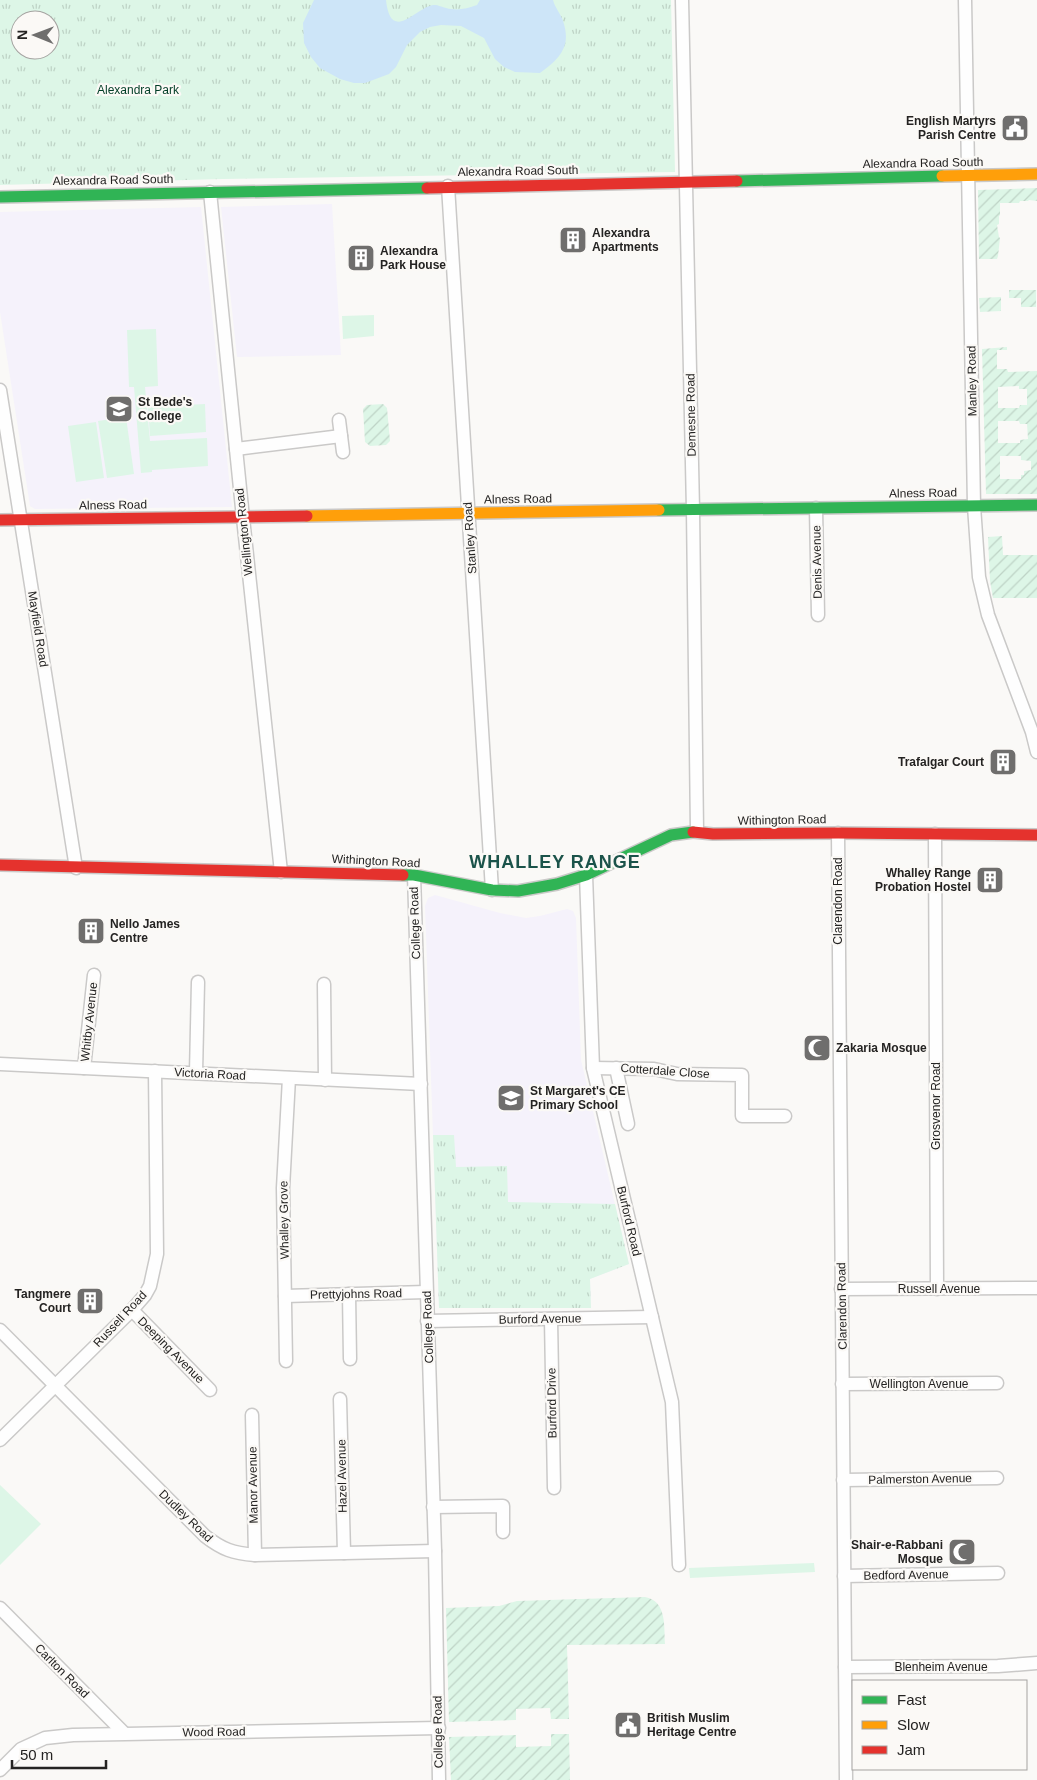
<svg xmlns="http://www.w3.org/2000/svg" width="1037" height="1780" font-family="Helvetica,sans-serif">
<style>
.education{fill:#f5f2fb}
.grass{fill:#ddf6e7}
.park{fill:url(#park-tufts);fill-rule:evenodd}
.garden{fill:url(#garden-furrows);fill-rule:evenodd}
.water{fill:#cde5f8}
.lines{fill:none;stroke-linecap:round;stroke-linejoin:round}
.street-casing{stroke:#cac9c8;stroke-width:15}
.fast-casing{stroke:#cac9c8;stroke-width:14}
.slow-casing{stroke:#cac9c8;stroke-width:14}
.jam-casing{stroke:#cac9c8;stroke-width:14}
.street{stroke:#fefefe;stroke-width:12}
.fast{stroke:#30b455;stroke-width:11}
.slow{stroke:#ff9f0a;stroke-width:11}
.jam{stroke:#e5322d;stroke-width:11}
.labels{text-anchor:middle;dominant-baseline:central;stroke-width:4.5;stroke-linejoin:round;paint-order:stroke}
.park-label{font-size:12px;fill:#003d26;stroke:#fbf9f6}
.poi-label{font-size:12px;font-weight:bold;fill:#242322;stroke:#fbf9f6;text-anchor:start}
.street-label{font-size:12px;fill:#242322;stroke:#fbf9f6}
.district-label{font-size:18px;font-weight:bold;letter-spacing:1px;fill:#1b534a;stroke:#fbf9f6}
</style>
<defs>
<pattern id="park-tufts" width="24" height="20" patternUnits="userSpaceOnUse" patternTransform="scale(1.25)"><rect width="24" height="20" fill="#ddf6e7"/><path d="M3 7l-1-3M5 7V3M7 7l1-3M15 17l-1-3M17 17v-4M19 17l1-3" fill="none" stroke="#bed3c6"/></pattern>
<pattern id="garden-furrows" width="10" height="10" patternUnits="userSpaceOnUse" patternTransform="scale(1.25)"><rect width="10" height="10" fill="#ddf6e7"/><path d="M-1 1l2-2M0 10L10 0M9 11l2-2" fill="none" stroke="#bed3c6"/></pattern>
</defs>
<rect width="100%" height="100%" fill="#faf9f7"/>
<!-- education -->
<g class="education">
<path d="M332,204L341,355L237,357L221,207Z"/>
<path d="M201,207L232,507L35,509L30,506L0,312V212Z"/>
<path d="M435,895L500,913L526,918L540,916L567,909L573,911L576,918L581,1060L629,1264L590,1279L591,1308H439L425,906L428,898Z"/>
</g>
<!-- grass -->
<g class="grass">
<path d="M374,315V336L343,339L342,316Z"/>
<path d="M156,329L158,386L145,387L150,441L207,438L208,466L152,470V472L141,473L134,387H129L127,330Z"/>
<path d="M205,404L206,432L150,436L148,407Z"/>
<path d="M126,417L134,474L107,478L98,421Z"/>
<path d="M96,422L104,478L76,482L68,426Z"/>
<path d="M0,1485L41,1524L0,1565Z"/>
<path d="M814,1563L815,1572L690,1578L689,1568Z"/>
</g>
<!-- park -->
<g class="park">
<path d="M0,0H671L675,172L223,179L0,185ZM20,20H50V50H20Z"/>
<path d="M433,1135H454L456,1167L507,1166L508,1202L615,1204L629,1264L590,1279L591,1308H439Z"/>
</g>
<!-- garden -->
<g class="garden">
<path d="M1037,188V201L1029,200L1028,201H1020L1019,203H1000V215L999,216V224L997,225L999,237L1000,238L998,256L997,259H979L978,190Z"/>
<path d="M1009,290H1036V307H1021V298H1009Z"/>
<path d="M1001,297V311L980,312L979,298Z"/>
<path d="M1007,347V350H997V369H1007L1008,372L1037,371V494H986L982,349ZM1019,386V389H1027V405H1020L1019,408H998V387ZM998,421H1019L1020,424H1027L1028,439L1020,440V443H998ZM1000,456H1021V460L1031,461V470L1024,471V475H1021V479H1000Z"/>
<path d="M383,404L387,408L390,441L386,445L370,446L365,442L363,409L367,405Z"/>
<path d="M1002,536L1003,555H1037V598H993L990,581L988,537Z"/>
<path d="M645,1597C667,1601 664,1626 665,1644L567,1645L569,1719H551L550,1708L516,1709V1720L449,1722L446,1608L499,1606L517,1601Z"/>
<path d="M551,1734H569L570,1780H451L449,1737L516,1735V1747L551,1746Z"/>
</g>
<!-- water -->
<path class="water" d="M314,0H386C391,45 417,6 434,5C439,5 441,7 446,8C457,11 466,9 477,5L480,0H553C555,8 561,14 563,21C572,47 559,59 540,73L515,72L504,67L495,59L484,38L461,26L441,25L430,27L420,32L407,45L396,67L389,74L365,83H354L340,79L320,68L311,57L304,43L303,23Z"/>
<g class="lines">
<defs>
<g id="street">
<path d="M682,0L693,510L697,831"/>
<path d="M965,0L974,506L979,577L988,615L1032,732L1037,752"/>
<path d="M448,186L492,890"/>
<path d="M210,192L243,518L281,872"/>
<path d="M0,390L76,868"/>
<path d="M339,420L343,452"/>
<path d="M236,449L341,436"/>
<path d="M816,508L818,615"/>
<path d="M838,833L846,1780"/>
<path d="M935,834L937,1289"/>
<path d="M414,875L435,1551L439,1780"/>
<path d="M586,875L593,1068L672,1402L679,1565"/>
<path d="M324,984L325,1080"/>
<path d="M0,1064L421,1084"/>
<path d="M84,1068L94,975"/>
<path d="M593,1068L654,1069L677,1074L742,1075V1116H785"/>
<path d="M616,1068L628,1124"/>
<path d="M196,1073L198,982"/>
<path d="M841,1289L1037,1288"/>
<path d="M349,1294L350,1359"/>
<path d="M285,1296L426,1292"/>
<path d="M132,1310L210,1390"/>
<path d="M551,1319L554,1488"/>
<path d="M427,1321L652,1317"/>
<path d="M0,1330L205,1536C223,1550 233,1553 255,1555L435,1551"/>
<path d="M286,1361L283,1188L289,1078"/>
<path d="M842,1384L997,1383"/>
<path d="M340,1399L344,1553"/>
<path d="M252,1415L255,1555"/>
<path d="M0,1440L132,1310L145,1295L150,1286L157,1254L155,1071"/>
<path d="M843,1480L997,1478"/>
<path d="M433,1507L503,1506V1532"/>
<path d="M844,1576L998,1573"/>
<path d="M0,1608L124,1733"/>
<path d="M845,1667L998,1666L1037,1663"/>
<path d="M0,1770L21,1749L45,1738L73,1735L439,1728"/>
</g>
<g id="fast">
<path d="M737,181L942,176"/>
<path d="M0,197L427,188"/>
<path d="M659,510L1037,505"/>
<path d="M403,875H414L492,890L518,891L557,884L586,875L671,835L693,832"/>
</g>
<g id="slow">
<path d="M942,176L1037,174"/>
<path d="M307,516L659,510"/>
</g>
<g id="jam">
<path d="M427,188L737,181"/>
<path d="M0,520L307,516"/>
<path d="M693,832L713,834L838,833L1037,835"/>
<path d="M0,865L403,875"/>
</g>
</defs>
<!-- street casing -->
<use href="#street" class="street-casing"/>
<!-- fast casing -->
<use href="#fast" class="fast-casing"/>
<!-- slow casing -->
<use href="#slow" class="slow-casing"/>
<!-- jam casing -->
<use href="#jam" class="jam-casing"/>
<!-- street -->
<use href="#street" class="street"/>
<!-- fast -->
<use href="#fast" class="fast"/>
<!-- slow -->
<use href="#slow" class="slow"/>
<!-- jam -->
<use href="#jam" class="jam"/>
</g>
<!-- icons -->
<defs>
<symbol id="civic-square" viewBox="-11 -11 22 22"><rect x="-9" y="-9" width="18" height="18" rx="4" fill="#6f6e6d" stroke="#fbf9f6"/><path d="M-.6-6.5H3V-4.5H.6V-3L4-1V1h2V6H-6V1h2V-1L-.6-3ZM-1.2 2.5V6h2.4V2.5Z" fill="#fff"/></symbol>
<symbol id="building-square" viewBox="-11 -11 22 22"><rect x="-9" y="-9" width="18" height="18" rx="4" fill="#6f6e6d" stroke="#fbf9f6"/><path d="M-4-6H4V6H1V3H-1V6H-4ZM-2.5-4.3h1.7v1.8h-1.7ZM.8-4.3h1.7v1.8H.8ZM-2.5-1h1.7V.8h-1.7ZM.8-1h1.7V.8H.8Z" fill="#fff"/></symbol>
<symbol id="school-square" viewBox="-11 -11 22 22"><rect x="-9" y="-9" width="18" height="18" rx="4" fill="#6f6e6d" stroke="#fbf9f6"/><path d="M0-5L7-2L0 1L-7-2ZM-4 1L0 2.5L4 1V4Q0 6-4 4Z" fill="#fff"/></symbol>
<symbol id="mosque-square" viewBox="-11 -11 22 22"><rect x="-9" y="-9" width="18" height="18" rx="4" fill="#6f6e6d" stroke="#fbf9f6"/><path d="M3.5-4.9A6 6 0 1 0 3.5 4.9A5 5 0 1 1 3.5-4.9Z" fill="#fff"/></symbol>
</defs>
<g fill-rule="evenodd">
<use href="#civic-square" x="999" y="112" width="32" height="32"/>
<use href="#building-square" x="557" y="224" width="32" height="32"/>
<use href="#building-square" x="345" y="242" width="32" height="32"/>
<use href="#school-square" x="103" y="393" width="32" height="32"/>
<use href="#building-square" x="987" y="746" width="32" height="32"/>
<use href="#building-square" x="974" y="864" width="32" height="32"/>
<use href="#building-square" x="75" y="915" width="32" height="32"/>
<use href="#mosque-square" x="801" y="1032" width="32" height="32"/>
<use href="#school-square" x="495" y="1082" width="32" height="32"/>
<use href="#building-square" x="74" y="1285" width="32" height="32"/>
<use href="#mosque-square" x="946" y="1536" width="32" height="32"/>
<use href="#civic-square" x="612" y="1709" width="32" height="32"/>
</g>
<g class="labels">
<!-- park labels -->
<g class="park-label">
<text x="138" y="90">Alexandra Park</text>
</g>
<!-- poi labels -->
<g class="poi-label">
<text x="996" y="121" text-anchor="end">English Martyrs<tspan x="996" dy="14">Parish Centre</tspan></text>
<text x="592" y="233">Alexandra<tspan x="592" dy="14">Apartments</tspan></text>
<text x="380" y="251">Alexandra<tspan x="380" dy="14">Park House</tspan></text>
<text x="138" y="402">St Bede's<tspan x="138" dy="14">College</tspan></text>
<text x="984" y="762" text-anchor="end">Trafalgar Court</text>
<text x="971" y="873" text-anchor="end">Whalley Range<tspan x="971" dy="14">Probation Hostel</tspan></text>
<text x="110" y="924">Nello James<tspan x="110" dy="14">Centre</tspan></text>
<text x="836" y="1048">Zakaria Mosque</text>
<text x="530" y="1091">St Margaret's CE<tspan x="530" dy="14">Primary School</tspan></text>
<text x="71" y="1294" text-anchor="end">Tangmere<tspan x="71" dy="14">Court</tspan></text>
<text x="943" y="1545" text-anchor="end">Shair-e-Rabbani<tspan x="943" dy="14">Mosque</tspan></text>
<text x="647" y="1718">British Muslim<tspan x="647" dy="14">Heritage Centre</tspan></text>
</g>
<!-- street labels -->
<g class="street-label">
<text transform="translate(923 163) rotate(-1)">Alexandra Road South</text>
<text transform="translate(518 171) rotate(-1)">Alexandra Road South</text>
<text transform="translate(113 180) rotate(-1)">Alexandra Road South</text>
<text transform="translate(972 381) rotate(-91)">Manley Road</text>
<text transform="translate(691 415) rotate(-91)">Demesne Road</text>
<text transform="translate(923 493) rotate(-1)">Alness Road</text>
<text transform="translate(518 499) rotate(-1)">Alness Road</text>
<text transform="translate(113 505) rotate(-1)">Alness Road</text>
<text transform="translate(244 532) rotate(-96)">Wellington Road</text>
<text transform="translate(470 538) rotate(-94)">Stanley Road</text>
<text transform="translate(817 562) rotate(-91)">Denis Avenue</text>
<text transform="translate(38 629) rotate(81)">Mayfield Road</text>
<text transform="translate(782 820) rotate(-1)">Withington Road</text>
<text transform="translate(376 861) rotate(3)">Withington Road</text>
<text transform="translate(838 901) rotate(-90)">Clarendon Road</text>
<text transform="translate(415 923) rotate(-92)">College Road</text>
<text transform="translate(89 1022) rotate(-84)">Whitby Avenue</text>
<text transform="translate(665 1071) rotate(4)">Cotterdale Close</text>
<text transform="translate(210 1074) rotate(3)">Victoria Road</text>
<text transform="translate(936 1106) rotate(-90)">Grosvenor Road</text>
<text transform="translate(284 1220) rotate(-91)">Whalley Grove</text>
<text transform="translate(629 1221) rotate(77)">Burford Road</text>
<text x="939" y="1289">Russell Avenue</text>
<text transform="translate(356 1294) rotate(-1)">Prettyjohns Road</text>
<text transform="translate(842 1306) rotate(-91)">Clarendon Road</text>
<text transform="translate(120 1319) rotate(-47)">Russell Road</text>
<text transform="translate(540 1319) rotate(-1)">Burford Avenue</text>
<text transform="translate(428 1327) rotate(-92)">College Road</text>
<text transform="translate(171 1350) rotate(45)">Deeping Avenue</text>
<text x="919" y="1384">Wellington Avenue</text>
<text transform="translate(552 1403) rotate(-91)">Burford Drive</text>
<text transform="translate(342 1476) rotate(-91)">Hazel Avenue</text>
<text transform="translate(920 1479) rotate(-1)">Palmerston Avenue</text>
<text transform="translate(253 1485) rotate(-91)">Manor Avenue</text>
<text transform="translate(186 1516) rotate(44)">Dudley Road</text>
<text transform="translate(906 1575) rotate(-1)">Bedford Avenue</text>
<text x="941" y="1667">Blenheim Avenue</text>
<text transform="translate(62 1671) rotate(45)">Carlton Road</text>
<text transform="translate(214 1732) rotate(-1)">Wood Road</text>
<text transform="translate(438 1732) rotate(-91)">College Road</text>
</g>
<!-- district labels -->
<g class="district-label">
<text x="555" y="862">WHALLEY RANGE</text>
</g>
</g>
<!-- legend -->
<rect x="852" y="1680" width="175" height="90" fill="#fbf9f6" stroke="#a5a3a1"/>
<rect x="862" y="1696" width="25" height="8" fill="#30b455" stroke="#a5a3a1"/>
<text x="897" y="1705" font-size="15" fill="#242322">Fast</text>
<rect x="862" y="1721" width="25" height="8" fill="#ff9f0a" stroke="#a5a3a1"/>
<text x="897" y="1730" font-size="15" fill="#242322">Slow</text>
<rect x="862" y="1746" width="25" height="8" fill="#e5322d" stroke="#a5a3a1"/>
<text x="897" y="1755" font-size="15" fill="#242322">Jam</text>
<!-- north arrow -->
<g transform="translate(35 35) rotate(271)"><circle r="24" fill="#fbf9f6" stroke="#a5a3a1"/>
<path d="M0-4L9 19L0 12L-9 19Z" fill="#6f6e6d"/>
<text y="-8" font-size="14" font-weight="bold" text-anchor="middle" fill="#242322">N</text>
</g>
<!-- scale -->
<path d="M12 1760v8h94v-8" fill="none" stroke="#242322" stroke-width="2.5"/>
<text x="20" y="1760" font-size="15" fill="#242322" stroke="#fbf9f6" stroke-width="4" paint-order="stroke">50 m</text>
</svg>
